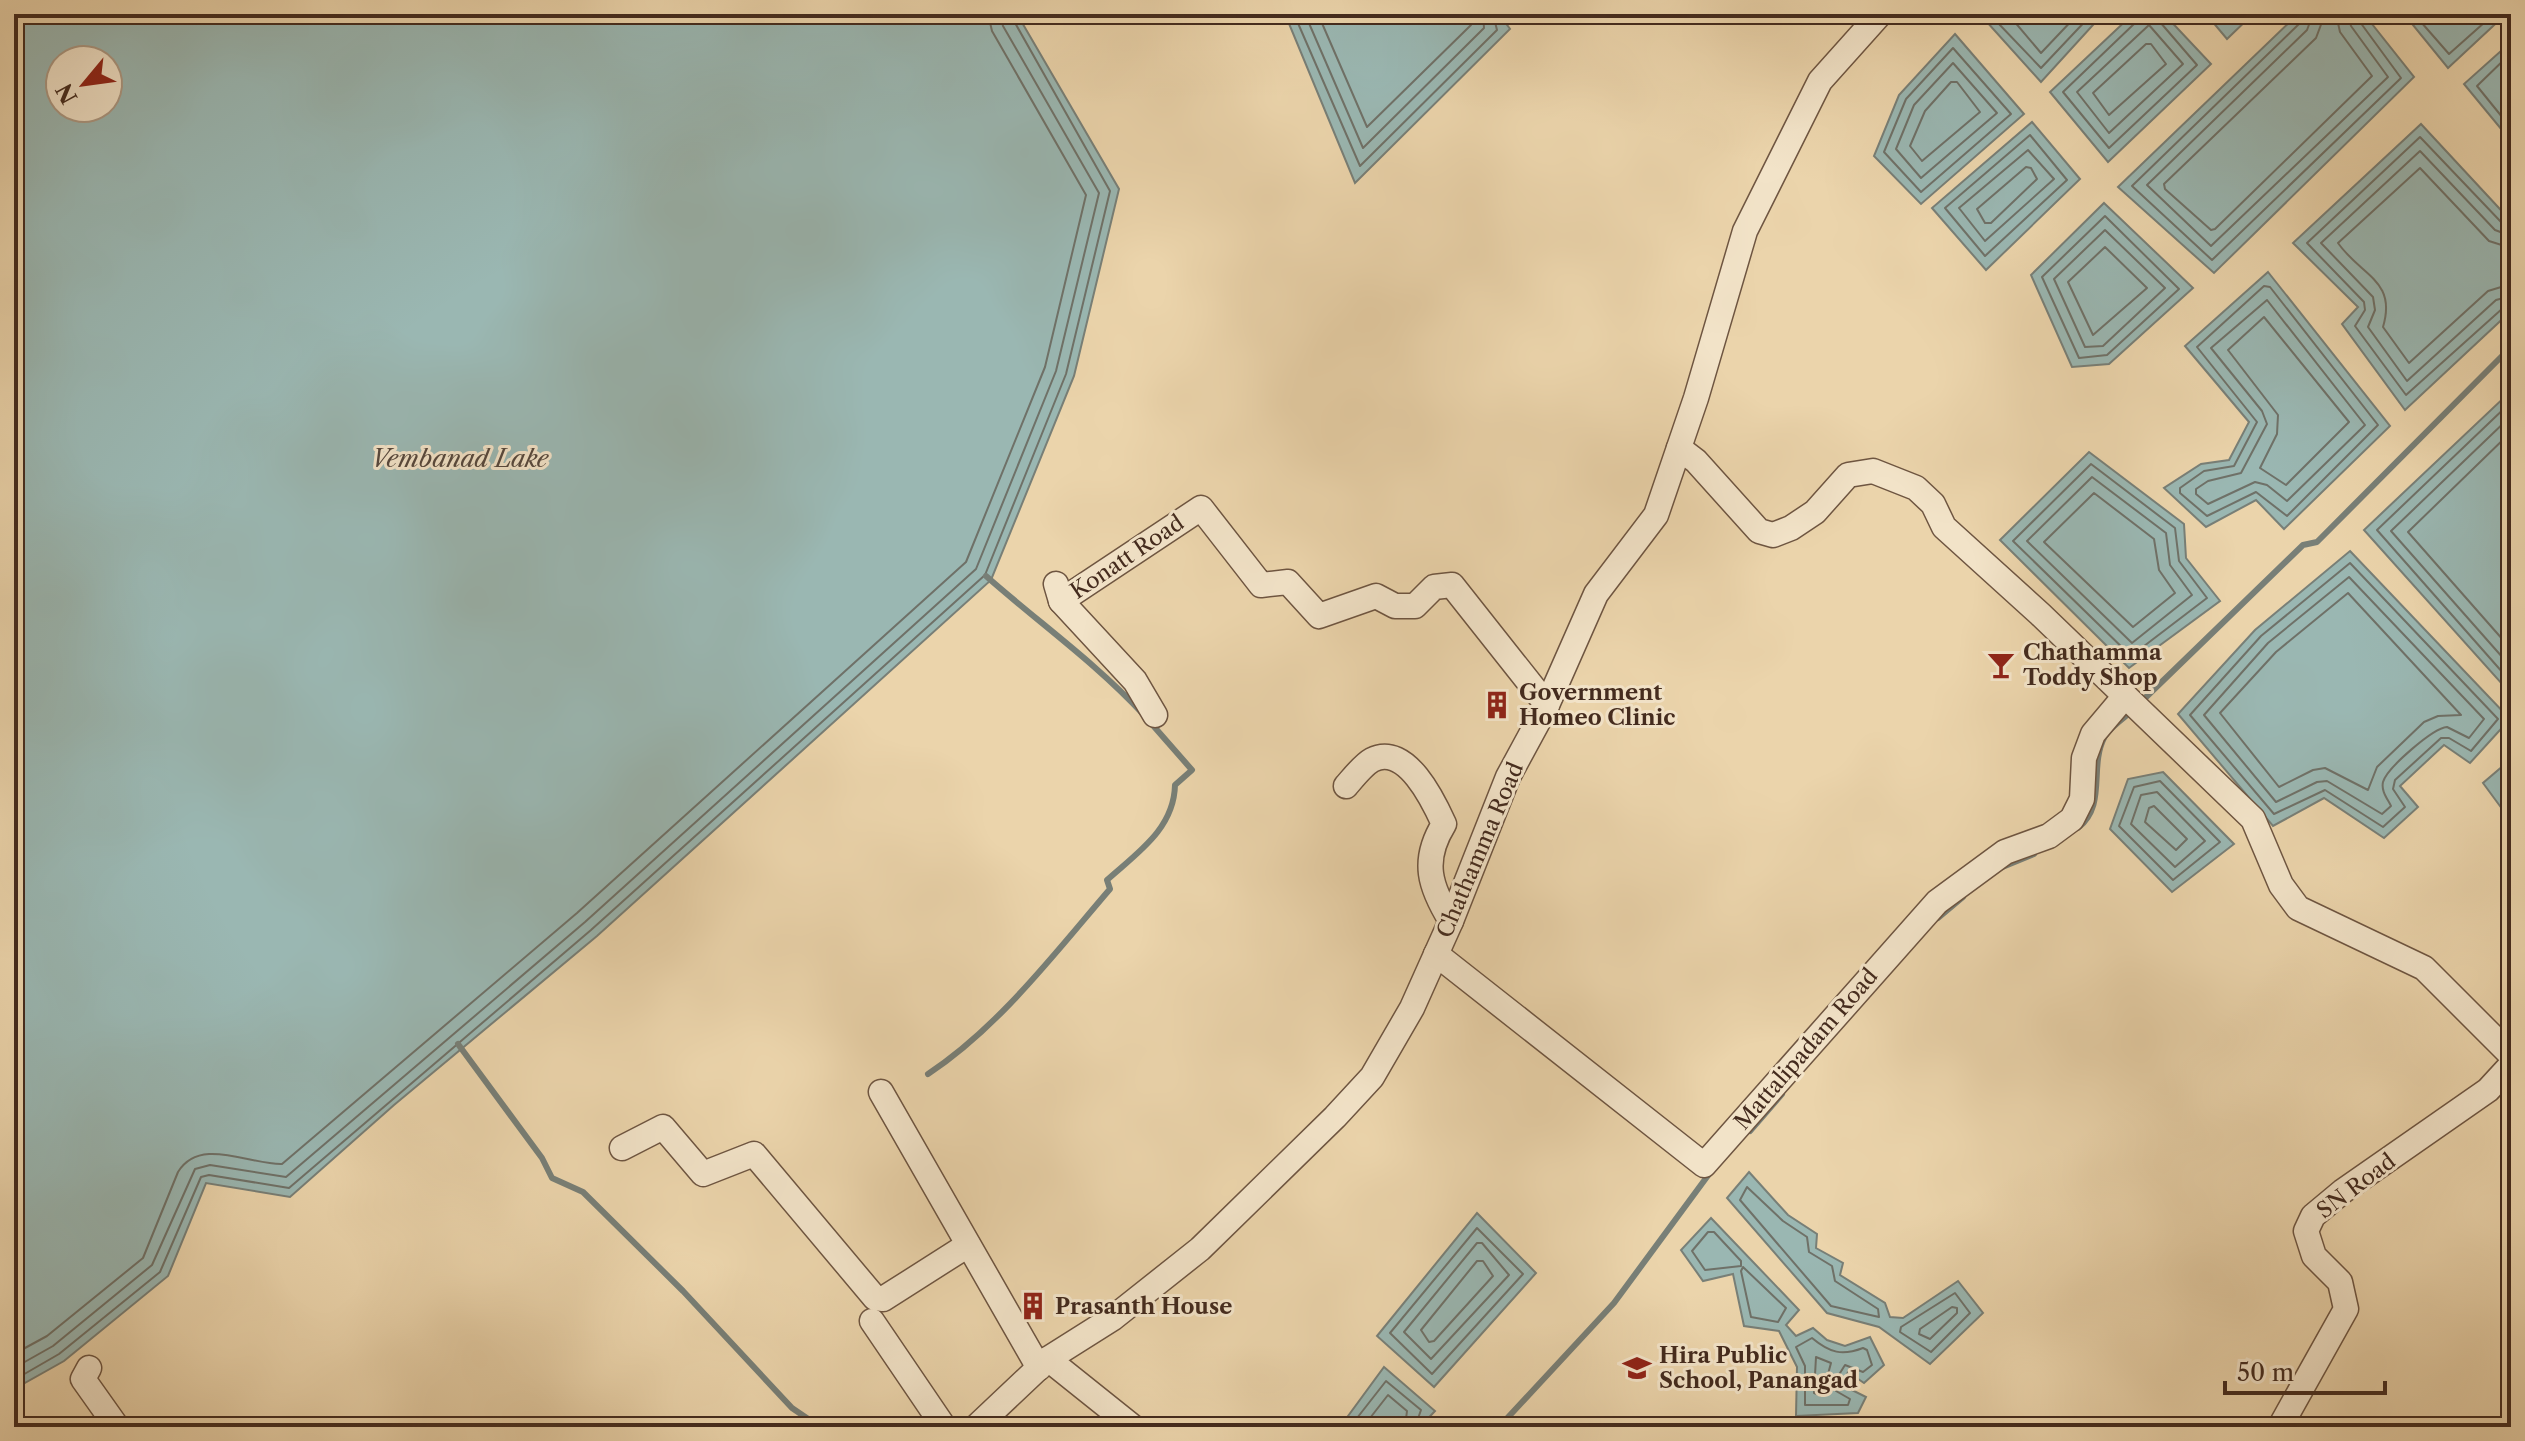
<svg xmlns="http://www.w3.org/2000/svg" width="2525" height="1441" font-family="'Libre Caslon Text',serif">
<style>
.water{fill:#9ab7b2;stroke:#787f77;stroke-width:2;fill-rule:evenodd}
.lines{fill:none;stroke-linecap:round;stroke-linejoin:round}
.shore{stroke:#6f7168;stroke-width:2}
.stream{stroke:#787f77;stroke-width:6}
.minor-casing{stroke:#6e5541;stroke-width:27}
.minor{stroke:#f2e3c8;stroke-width:24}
.labels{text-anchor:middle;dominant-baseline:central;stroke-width:6;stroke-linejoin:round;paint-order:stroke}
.street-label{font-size:22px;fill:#442b1e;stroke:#f2e3c8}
.poi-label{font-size:22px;font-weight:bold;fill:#442b1e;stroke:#f2e3c8;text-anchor:start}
.water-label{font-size:24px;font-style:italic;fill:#55473c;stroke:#f2e3c8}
</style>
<rect width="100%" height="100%" fill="#ebd4ab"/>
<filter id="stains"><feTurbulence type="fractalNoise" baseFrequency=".0025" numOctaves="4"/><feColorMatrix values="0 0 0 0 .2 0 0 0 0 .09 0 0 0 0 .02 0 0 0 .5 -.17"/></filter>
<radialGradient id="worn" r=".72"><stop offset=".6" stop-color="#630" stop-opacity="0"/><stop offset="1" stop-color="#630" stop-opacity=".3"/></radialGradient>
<!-- water -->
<g class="water">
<path d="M14,14H1017L1119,189L1074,376L991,580L597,936L394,1105L290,1197L206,1183L168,1276L64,1361L14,1389ZM60,60H108V108H60Z"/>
<path d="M1285,14H1499L1510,29L1355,183Z"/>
<path d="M1993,14H2103L2041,82L1986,21Z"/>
<path d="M2133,14H2164L2211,64L2108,162L2050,92Z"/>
<path d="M2206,14H2253L2227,39Z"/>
<path d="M2298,14H2364L2414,77L2214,273L2118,187Z"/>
<path d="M2404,14H2506L2448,68Z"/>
<path d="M1955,34L2024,114L1921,204L1874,156L1899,95Z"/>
<path d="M2511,42V141L2464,84Z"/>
<path d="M2032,122L2080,179L1986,270L1932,208Z"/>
<path d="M2421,124L2511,221V311L2405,410L2342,324L2358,307L2293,243Z"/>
<path d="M2104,203L2193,288L2109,364L2072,367L2031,275Z"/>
<path d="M2268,272L2390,426L2284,529L2256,500L2206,527L2164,488L2201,464L2229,460L2249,422L2185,346Z"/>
<path d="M2511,391V694L2364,530Z"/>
<path d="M2089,452L2184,524L2186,558L2220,601L2129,668L2000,540Z"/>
<path d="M2350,551L2510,719L2470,763L2444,745L2400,786L2418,807L2384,838L2324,798L2273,826L2178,714L2255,630Z"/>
<path d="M2511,759V821L2483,783Z"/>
<path d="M2163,772L2234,844L2172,892L2110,829L2128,779Z"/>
<path d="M1749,1172L1788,1215L1817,1234L1816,1248L1843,1263L1840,1275L1885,1303L1890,1317L1903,1318L1958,1281L1983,1313L1930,1364L1879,1327L1827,1313L1727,1198Z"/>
<path d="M1477,1213L1536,1273L1434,1387L1377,1336Z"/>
<path d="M1711,1218L1799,1310L1786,1325L1796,1336L1813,1328L1827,1340L1845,1346L1870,1337L1884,1365L1864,1383L1848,1372L1842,1385L1866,1397L1858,1413L1796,1416L1797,1367L1779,1331L1744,1326L1733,1274L1703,1281L1681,1250Z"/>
<path d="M1384,1367L1435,1411L1420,1427H1340Z"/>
</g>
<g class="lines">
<!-- shore -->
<g class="shore">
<path d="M1294,14L1360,166L1497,30L1493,14"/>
<path d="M1305,14L1363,148L1484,28L1483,14"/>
<path d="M1318,14L1367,127L1471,25V14"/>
<path d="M1998,14V23L2041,68L2092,14"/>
<path d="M2008,14L2041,53L2078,14"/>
<path d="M2138,14L2135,23L2063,92L2109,148L2197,65L2160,22L2159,14"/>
<path d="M2303,14L2300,23L2132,186L2212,260L2401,78L2360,22L2358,14"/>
<path d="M2313,14L2307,30L2147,185L2211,246L2388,77L2351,26L2348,14"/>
<path d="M2325,14L2316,38L2164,184L2165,189L2211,230L2215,229L2372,76L2340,32L2336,14"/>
<path d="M2414,14L2449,54L2494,14"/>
<path d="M2149,25L2183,64L2109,133L2077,92Z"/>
<path d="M2146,44H2151L2166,64L2109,115L2093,93Z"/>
<path d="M1953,48L2011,114L1921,192L1884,152L1906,99Z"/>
<path d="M2511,53L2477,86L2511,128"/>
<path d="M1953,63L1997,113L1921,178L1896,149L1914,105Z"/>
<path d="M1951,82H1957L1980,112L1922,161L1910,146L1925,111Z"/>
<path d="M2030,135L2067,180L1985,256L1945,208Z"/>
<path d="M2028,150L2054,179L1985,241L1959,208Z"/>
<path d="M2026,167L2031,168L2037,179L1991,223H1985L1977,209Z"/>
<path d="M2105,216L2179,289L2107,355L2079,358L2042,277Z"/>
<path d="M2511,226L2502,223L2420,137L2307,243L2364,302L2365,310L2355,326L2406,395L2503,308L2511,306"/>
<path d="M2105,230L2165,288L2103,346L2085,347L2054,279Z"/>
<path d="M2511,236L2495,230L2420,151L2321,243L2373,297L2375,310L2368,327L2407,381L2496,300L2511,296"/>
<path d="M2105,247L2147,288L2093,335L2068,282Z"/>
<path d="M2511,248L2489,241L2420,168L2338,243C2361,276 2397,280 2383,327L2409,363L2488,291L2511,284"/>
<path d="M2264,286L2270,287L2378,425L2287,516L2256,492L2207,516L2180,493V488L2204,471L2234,466L2257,422L2197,347Z"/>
<path d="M2267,300L2365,425L2287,501L2267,485L2255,482L2208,504L2196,494V489L2208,481L2241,473L2267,424L2262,411L2211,348Z"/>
<path d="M2264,317L2349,422L2286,485L2260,468L2277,434L2278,415L2228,350Z"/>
<path d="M2511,402L2377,530L2511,682"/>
<path d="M2511,416L2391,531L2511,667"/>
<path d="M2511,432L2408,532L2511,649"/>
<path d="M2091,464L2175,528L2179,561L2207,598L2131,656L2013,541Z"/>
<path d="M2092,477L2166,533L2170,565L2192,595L2132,643L2027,541Z"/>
<path d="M2094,493L2154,539L2159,570L2175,593L2133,627L2044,542Z"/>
<path d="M2350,563L2498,719L2471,751L2449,738H2441L2395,780L2393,789L2405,807L2383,827L2325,790L2274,814L2190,715L2261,636Z"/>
<path d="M2349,577L2484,719L2469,738L2447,727C2433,728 2387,768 2383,782C2381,791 2387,798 2391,806L2382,814L2327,781L2317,782L2276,802L2204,715L2268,643Z"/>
<path d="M2348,593L2461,715L2438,716L2424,722L2377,767L2368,790L2325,768L2313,770L2279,787L2220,713L2276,652Z"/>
<path d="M2160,781L2220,842L2173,880L2119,826L2134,787Z"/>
<path d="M2157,792L2205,841L2175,867L2131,824L2141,795Z"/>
<path d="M2154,806L2187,839L2176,850L2145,822L2149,808Z"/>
<path d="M1747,1187L1783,1221L1807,1237L1809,1252L1832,1266L1835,1281L1878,1309L1879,1317L1831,1306L1740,1200Z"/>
<path d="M1477,1228L1523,1274L1432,1374L1390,1333Z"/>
<path d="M1708,1232H1714L1741,1261V1266L1705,1270L1692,1251Z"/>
<path d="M1477,1243H1482L1509,1275L1431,1359L1404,1332Z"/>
<path d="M1477,1261H1483L1493,1276L1434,1341L1429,1342L1421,1330Z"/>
<path d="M1743,1267L1786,1308L1778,1322L1751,1317L1741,1271Z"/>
<path d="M1955,1293L1970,1313L1931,1352L1900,1332L1901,1327Z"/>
<path d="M1952,1307L1957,1308V1313L1930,1339L1919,1334L1920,1329Z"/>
<path d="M1812,1338C1830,1353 1842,1356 1863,1348L1867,1350L1872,1365L1863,1372L1845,1365L1835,1381L1836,1391L1850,1399L1848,1405H1805V1366L1796,1347Z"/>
<path d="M14,1354L47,1336L143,1258L178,1172C200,1136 250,1165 282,1164L577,913L966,562L1045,367L1086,195L992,31L988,14"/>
<path d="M1816,1357L1831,1363L1822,1396L1814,1393Z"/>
<path d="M14,1368L53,1346L152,1265L195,1169L210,1165L286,1177L585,922L976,569L1056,371L1099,193L1003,26L1000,14"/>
<path d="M14,1380L59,1354L160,1272L201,1177L209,1175L289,1188L591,930L985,575L1066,374L1110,191L1010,14"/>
<path d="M1350,1427L1386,1381L1421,1410L1415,1427"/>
<path d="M1363,1427L1388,1395L1407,1411L1405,1427"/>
</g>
<!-- stream -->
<g class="stream">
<path d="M986,576C1038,622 1096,663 1143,714"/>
<path d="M2140,703L2303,545L2317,542L2511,347"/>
<path d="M2078,828C2107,805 2089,768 2104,738C2109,728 2124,718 2132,711"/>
<path d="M2000,868L2034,854"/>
<path d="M1938,918L1963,897"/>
<path d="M458,1044L542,1158L552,1178L583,1192L683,1291L792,1408L820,1427"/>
<path d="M928,1074C999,1027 1055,953 1110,889L1107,880C1137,853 1174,829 1175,785L1192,770L1150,722"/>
<path d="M1750,1131L1782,1094"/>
<path d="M1499,1427L1614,1303L1712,1170"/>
</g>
<defs>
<g id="minor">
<path d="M1679,448L1696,461L1759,531L1773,535L1791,528L1815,512L1848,475L1873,471L1916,488L1933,504L1944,527L2040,614L2253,819L2281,885L2298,908L2424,968L2511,1055"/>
<path d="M1056,584L1061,601L1135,681L1155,715"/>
<path d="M1061,601L1201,508L1261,585L1288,582L1319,616L1376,596L1395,606H1415L1434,587L1452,585L1547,705"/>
<path d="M1346,786C1353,778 1363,765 1372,760C1406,742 1434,802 1444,824C1421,861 1430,887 1451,921"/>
<path d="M1436,954L1704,1165L1937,902L2005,852L2049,836L2072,819L2082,799L2084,758L2093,734L2125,696"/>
<path d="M881,1092L1039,1368"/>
<path d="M622,1148L663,1127L703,1174L754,1154L875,1298L883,1299L968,1245"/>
<path d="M872,1321L944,1427"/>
<path d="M89,1368L83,1379L117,1427"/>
<path d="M976,1427L1048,1359"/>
<path d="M1133,1427L1048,1359L1113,1318L1200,1249L1335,1117L1372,1077L1412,1008L1451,921L1508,777L1547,705L1596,594L1656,515L1696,398L1745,231L1820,81L1880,14"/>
<path d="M2280,1427L2346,1309L2340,1282L2314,1256L2306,1231L2313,1216L2343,1191L2488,1090L2511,1065"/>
</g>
</defs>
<!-- minor casing -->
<use href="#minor" class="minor-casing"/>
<!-- minor -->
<use href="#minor" class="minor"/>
</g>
<!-- icons -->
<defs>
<symbol id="bar-bare" viewBox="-9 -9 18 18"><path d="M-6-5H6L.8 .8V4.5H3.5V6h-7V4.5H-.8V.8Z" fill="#8f2418" stroke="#f2e3c8" stroke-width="2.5" paint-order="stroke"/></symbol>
<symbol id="building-bare" viewBox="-9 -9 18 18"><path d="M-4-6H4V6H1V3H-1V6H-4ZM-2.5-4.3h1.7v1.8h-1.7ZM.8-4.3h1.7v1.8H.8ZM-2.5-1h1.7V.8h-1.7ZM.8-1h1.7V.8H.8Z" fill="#8f2418" stroke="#f2e3c8" stroke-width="2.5" paint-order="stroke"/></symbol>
<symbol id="school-bare" viewBox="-9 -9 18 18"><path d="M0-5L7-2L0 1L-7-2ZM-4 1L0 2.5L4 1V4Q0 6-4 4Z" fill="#8f2418" stroke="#f2e3c8" stroke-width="2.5" paint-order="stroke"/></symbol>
</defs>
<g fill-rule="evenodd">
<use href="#bar-bare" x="1981" y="645" width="40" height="40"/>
<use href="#building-bare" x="1477" y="685" width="40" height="40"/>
<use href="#building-bare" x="1013" y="1286" width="40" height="40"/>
<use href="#school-bare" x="1617" y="1348" width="40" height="40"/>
</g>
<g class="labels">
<!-- street labels -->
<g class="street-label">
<text transform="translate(1127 557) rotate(-34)">Konatt Road</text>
<text transform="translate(1480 850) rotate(-67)">Chathamma Road</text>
<text transform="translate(1806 1049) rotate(-49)">Mattalipadam Road</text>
<text transform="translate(2356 1186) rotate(-37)">SN Road</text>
</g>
<!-- poi labels -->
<g class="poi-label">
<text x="2023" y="652">Chathamma<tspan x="2023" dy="25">Toddy Shop</tspan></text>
<text x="1519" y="692">Government<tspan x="1519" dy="25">Homeo Clinic</tspan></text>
<text x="1055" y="1306">Prasanth House</text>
<text x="1659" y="1355">Hira Public<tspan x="1659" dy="25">School, Panangad</tspan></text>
</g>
<!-- water labels -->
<g class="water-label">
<text x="460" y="458">Vembanad Lake</text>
</g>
</g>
<!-- margin -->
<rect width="2525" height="1441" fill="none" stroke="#ebd4ab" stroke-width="48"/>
<rect x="16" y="16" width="2493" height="1409" fill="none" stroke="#442b1e" stroke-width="4"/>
<rect x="24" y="24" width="2477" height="1393" fill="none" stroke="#442b1e" stroke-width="2"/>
<!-- north arrow -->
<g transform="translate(84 84) rotate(241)"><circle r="38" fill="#f2e3c8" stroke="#ac9984" stroke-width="2"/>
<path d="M0-6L14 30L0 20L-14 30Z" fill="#8f2418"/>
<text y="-12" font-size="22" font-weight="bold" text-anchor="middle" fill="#442b1e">N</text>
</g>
<!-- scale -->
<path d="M2225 1381v12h160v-12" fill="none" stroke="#442b1e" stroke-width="4"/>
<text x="2237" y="1381" font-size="24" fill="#442b1e" stroke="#f2e3c8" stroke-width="6" paint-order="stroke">50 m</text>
<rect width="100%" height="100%" filter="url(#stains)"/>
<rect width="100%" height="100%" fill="url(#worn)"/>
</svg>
